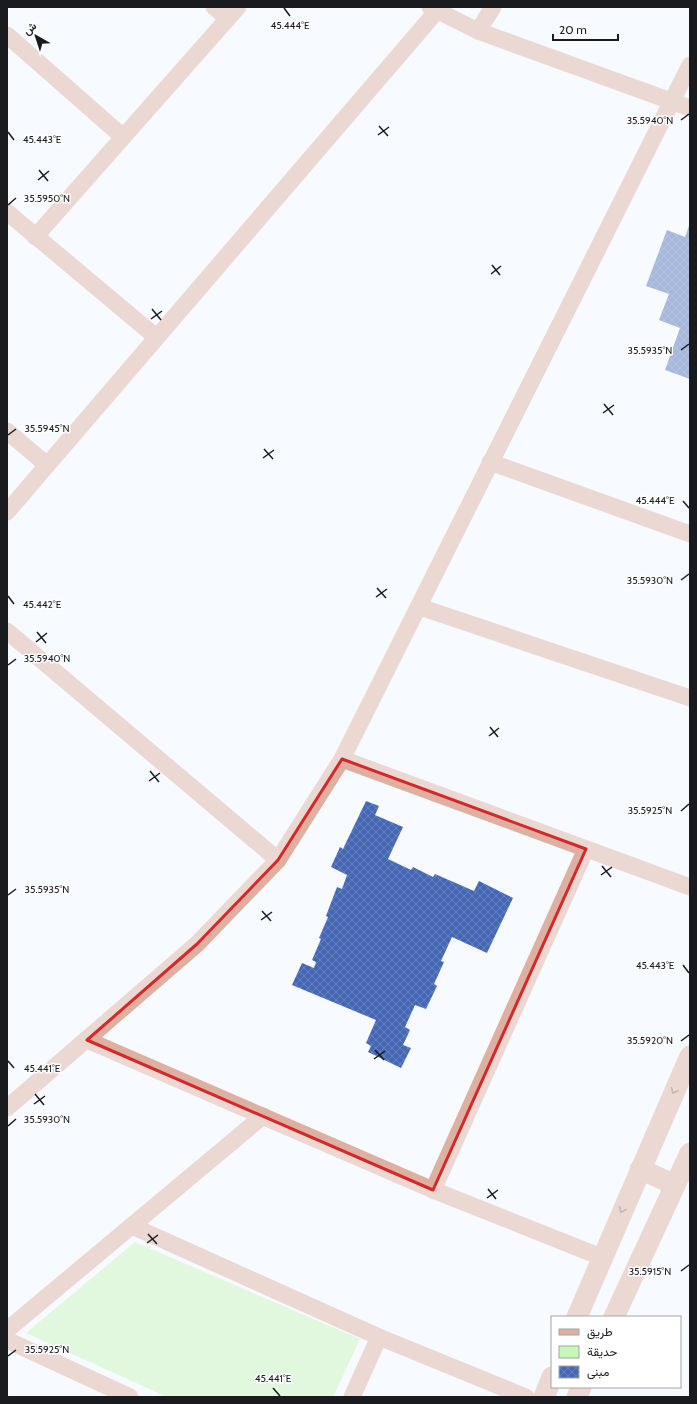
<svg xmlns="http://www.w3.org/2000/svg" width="697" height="1404" font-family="Cabin,Vazirmatn,sans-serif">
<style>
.park{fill:#c5f7b9}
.building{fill:url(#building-cross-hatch)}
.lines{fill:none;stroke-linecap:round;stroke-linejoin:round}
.minor{stroke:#deb0a1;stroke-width:17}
.tertiary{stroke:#deb0a1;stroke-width:21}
.oneway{stroke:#7c6660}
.marked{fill:none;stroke:#d62828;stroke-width:3;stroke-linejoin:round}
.ticks{fill:none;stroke:#191b1f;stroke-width:1.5}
.ticks-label{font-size:10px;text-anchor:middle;fill:#191b1f;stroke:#fff;stroke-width:3;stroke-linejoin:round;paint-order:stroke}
</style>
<defs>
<pattern id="building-cross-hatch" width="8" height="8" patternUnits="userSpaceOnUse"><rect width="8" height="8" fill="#4568b6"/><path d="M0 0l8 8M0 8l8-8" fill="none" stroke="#6881b8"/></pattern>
</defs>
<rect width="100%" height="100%" fill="#f7fafe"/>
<!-- park -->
<path class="park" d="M135,1242L360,1339L333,1397H167L26,1333Z"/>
<!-- building -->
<g class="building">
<path d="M690,223V379L665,370L680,328L659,320L669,294L646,286L667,230L685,237Z"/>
<path d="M366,801L379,806L375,815L403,827L388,859L411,870L413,867L433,877L435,874L474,891L479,881L513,898L487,953L452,937L441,961L444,962L434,984L437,986L426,1009L415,1005L405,1027L410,1030L403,1045L411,1048L401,1068L368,1052L371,1046L366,1043L376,1020L292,985L302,963L314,968L316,962L312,960L321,939L319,938L328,917L326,916L337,887L342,889L347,875L331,867L340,847L343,849Z"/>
</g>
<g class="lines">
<!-- minor -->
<g class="minor">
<path d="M214,7L227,18"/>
<path d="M430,7L478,31L690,108"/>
<path d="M478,31L493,7"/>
<path d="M7,35L123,137"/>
<path d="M7,212L156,337"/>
<path d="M35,237L238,7"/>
<path d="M7,431L47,465"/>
<path d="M490,462L690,534"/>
<path d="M7,512L436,12L437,7"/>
<path d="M420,607L690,698"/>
<path d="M7,631L278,860"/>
<path d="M342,759L690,887"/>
<path d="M87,1040L433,1190L601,1257"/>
<path d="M7,1108L197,944L278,860L342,759L690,65"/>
<path d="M433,1190L586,849"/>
<path d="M132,1226L379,1337L526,1397"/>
<path d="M7,1330L263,1116"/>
<path d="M7,1340L130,1397"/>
<path d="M352,1397L379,1337"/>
</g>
<!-- tertiary -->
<g class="tertiary">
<path d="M640,1169L675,1185"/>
<path d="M577,1317L690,1056"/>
<path d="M614,1317L690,1153"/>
<path d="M544,1397L552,1377"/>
<path d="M577,1397L581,1387"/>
</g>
</g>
<!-- one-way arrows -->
<defs><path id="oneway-chevron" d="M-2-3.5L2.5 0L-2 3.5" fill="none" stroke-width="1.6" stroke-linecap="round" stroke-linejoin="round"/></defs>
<g class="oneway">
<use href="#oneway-chevron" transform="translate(674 1091) rotate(114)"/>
<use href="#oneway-chevron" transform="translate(622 1210) rotate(114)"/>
</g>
<!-- marked area -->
<path d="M0 0H697V1404H0ZM342,759L586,849L433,1190L87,1040L197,944L278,860Z" fill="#f7fafe" fill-opacity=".55" fill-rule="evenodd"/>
<path class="marked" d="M342,759L586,849L433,1190L87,1040L197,944L278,860Z"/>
<!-- ticks -->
<path class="ticks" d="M284,8L290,16M681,120L689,114M379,126L388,136M8,132L14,140M378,135L389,127M39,170L48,181M38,180L49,171M8,205L16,198M492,265L500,275M491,274L501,266M152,309L161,320M151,319L162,311M681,350L689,344M604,404L613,415M603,413L614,405M8,435L16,429M264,449L273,459M263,458L274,450M683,501L689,508M681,580L689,574M377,588L386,598M8,596L14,604M376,597L387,589M37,632L46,643M36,642L47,633M8,665L16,659M490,727L498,737M489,736L499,728M150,771L159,782M149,781L160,773M681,811L689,804M602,866L611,877M601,875L612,867M8,895L16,889M262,911L271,921M261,920L272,912M683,965L689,973M681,1041L689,1035M375,1050L384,1060M374,1059L385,1051M8,1061L14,1068M35,1094L44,1105M34,1104L45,1096M8,1126L16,1119M488,1189L496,1199M487,1198L498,1190M148,1234L157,1244M147,1243L158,1235M681,1271L689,1265M8,1356L16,1350M273,1388L280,1396"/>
<g class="ticks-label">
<text x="290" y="29">45.444°E</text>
<text x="650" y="124">35.5940°N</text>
<text x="42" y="143">45.443°E</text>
<text x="47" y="202">35.5950°N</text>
<text x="650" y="354">35.5935°N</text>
<text x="47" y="432">35.5945°N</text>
<text x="655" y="504">45.444°E</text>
<text x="650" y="584">35.5930°N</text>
<text x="42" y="608">45.442°E</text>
<text x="47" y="662">35.5940°N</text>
<text x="650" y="814">35.5925°N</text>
<text x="47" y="893">35.5935°N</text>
<text x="655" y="969">45.443°E</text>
<text x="650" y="1044">35.5920°N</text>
<text x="42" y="1072">45.441°E</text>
<text x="47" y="1123">35.5930°N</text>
<text x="650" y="1275">35.5915°N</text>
<text x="47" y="1353">35.5925°N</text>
<text x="273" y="1382">45.441°E</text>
</g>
<!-- border -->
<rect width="697" height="1404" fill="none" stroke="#191b1f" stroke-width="16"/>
<!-- legend -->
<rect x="551" y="1316" width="130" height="72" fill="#ffffff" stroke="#a3a4a5"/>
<rect x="559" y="1329" width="20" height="6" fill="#deb0a1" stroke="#a3a4a5"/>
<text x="587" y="1336" font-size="12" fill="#191b1f">طريق</text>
<rect x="559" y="1346" width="20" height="12" fill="#c5f7b9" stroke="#a3a4a5"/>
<text x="587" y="1356" font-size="12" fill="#191b1f">حديقة</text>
<rect x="559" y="1366" width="20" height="12" fill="url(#building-cross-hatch)" stroke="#a3a4a5"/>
<text x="587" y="1376" font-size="12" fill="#191b1f">مبنى</text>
<!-- north arrow -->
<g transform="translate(36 36) rotate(321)" stroke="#ffffff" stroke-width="3" paint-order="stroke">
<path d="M0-3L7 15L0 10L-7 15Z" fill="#191b1f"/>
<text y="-6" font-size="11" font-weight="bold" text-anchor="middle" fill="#191b1f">ش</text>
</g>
<!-- scale -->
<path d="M553 34v6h65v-6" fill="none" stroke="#191b1f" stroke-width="2"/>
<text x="559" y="34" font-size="12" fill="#191b1f" stroke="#ffffff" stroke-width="3" paint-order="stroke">20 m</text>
</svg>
